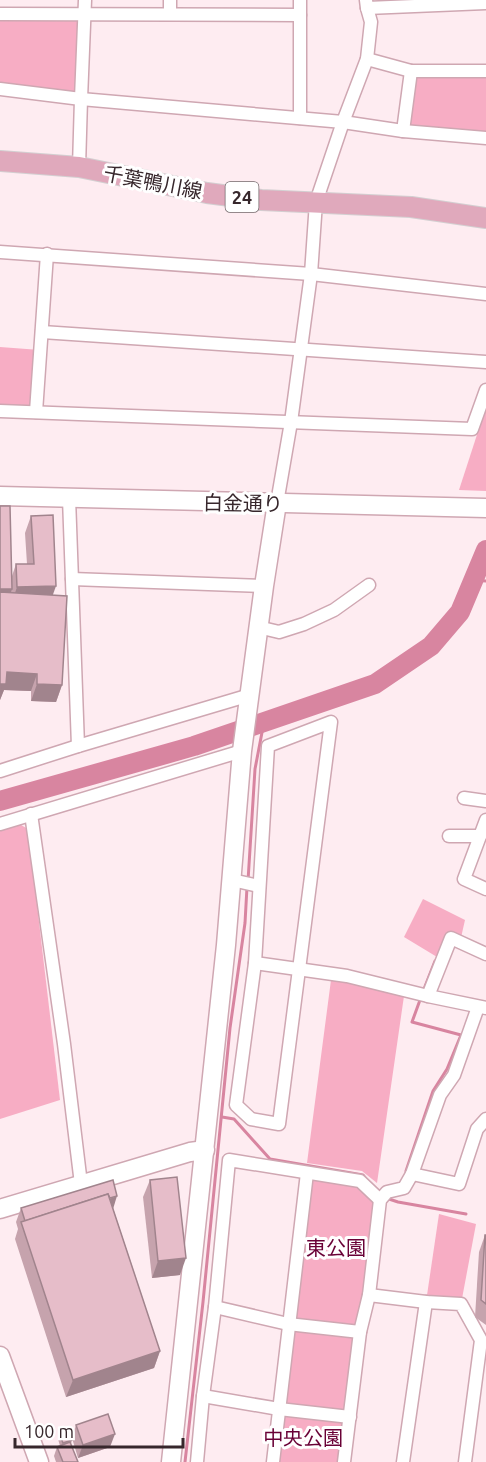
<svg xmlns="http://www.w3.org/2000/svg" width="486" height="1462" font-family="Ubuntu,'Noto Sans JP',sans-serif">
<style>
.green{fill:#f7adc4}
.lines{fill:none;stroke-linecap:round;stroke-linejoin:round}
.stream{stroke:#d885a0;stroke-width:3}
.river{stroke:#d885a0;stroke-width:20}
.street-casing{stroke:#cfa7b2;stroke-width:15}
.secondary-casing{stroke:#cfa7b2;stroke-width:21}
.primary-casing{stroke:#d3cfd1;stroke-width:22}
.street{stroke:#fff;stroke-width:12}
.secondary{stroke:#fff;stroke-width:18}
.primary{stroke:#e0a9bc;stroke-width:20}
.wall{fill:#c6a3ad}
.shaded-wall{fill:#a1848d}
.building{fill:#e6bdc9;stroke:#a1848d;stroke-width:1.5}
.labels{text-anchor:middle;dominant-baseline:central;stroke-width:6;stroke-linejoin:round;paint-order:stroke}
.shield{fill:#fff;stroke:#73686b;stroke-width:1.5}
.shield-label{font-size:18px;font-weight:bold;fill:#37272c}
.street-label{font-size:20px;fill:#37272c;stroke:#fff}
.park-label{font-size:20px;fill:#690136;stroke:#fff}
</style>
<rect width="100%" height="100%" fill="#feecf1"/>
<!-- green -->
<g class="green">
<path d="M85,13L81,99L0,89V14Z"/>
<path d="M486,75V134L411,127L408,123L416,77Z"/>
<path d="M0,347L40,350L36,412L0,411Z"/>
<path d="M486,407V491L459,490Z"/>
<path d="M21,825L28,829L60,1100L0,1119V831Z"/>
<path d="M423,899L465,920L460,942L451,938L442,960L404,937Z"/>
<path d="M331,980L352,983L404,996L377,1183L362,1171L307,1163Z"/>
<path d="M307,1173L360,1181L380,1200L344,1462H273Z"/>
<path d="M439,1214L476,1224L461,1304L426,1302Z"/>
</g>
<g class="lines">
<!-- stream -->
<g class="stream">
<path d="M473,580L486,581"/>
<path d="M248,881L255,769L264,722"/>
<path d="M424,989L435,961"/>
<path d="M222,1117L234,1119L270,1159L363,1175L366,1179"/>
<path d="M406,1171L433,1091L447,1069L461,1035L412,1022L420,1000"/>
<path d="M389,1199L398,1202L466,1214"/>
<path d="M185,1462L203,1302L230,1028L245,923L247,887"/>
</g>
<!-- river -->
<path class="river" d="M0,801L194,746L375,684L431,646L460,612L486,550"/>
<defs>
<g id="street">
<path d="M170,0V14"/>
<path d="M367,8L486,3"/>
<path d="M0,14L300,15"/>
<path d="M367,59L411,71H486"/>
<path d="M0,89L81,99L343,122L403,131L486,138"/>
<path d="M300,118V0"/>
<path d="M403,131L411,71"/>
<path d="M79,167L81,99L85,0"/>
<path d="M0,252L311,274L486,294"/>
<path d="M42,332L486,362"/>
<path d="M0,411L472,429L486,390"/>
<path d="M36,412L47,254"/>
<path d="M69,498L78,746"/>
<path d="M277,503L291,422L311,274L316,202L343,122L367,59L371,22L367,8L366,0"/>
<path d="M72,579L264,586"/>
<path d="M258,627L279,632L304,624L334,610L369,585"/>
<path d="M331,722L279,1124L251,1119L236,1105L255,963L268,746Z"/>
<path d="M0,771L78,746L250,695"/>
<path d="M464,798L486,801"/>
<path d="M31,814L64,1044L81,1184"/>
<path d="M486,820L464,879L486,889"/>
<path d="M0,824L242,751"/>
<path d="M449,836H480"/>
<path d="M232,880L259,886"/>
<path d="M255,963L347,976L428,996L486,1008"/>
<path d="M428,996L451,938L486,954"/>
<path d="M412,1174L459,1184L477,1129L486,1119"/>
<path d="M369,1295L426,1302L461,1304L481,1340L465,1462"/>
<path d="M215,1307L288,1324L360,1332"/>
<path d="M203,1396L279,1409L350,1417"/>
<path d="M197,1462L203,1396L215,1307L229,1160L360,1181L380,1200"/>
<path d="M273,1462L307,1173"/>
<path d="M344,1462L360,1332L369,1295L380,1200L387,1192L404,1188L412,1174L440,1095L454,1075L478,1007"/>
<path d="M403,1462L426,1302"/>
</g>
<g id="secondary">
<path d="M0,496L486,508"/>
<path d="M0,1209L190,1152L205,1150"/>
<path d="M0,1356L39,1462"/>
<path d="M171,1462L226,945L242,751L264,586L277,503"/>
</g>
<path id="primary" d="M0,161L79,167L207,193L261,200L411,207L486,218"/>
</defs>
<!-- street casing -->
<use href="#street" class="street-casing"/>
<!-- secondary casing -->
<use href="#secondary" class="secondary-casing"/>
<!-- primary casing -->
<use href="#primary" class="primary-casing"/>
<!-- street -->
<use href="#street" class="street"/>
<!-- secondary -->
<use href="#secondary" class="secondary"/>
<!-- primary -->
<use href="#primary" class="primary"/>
</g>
<!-- wall -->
<g class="wall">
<path d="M0,506L12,576L16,564H27L25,533L31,516L53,595L62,685L56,702L31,701V691L4,690L0,700Z"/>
<path d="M150,1180L180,1275L152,1278L143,1197Z"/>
<path d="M21,1208H113L160,1351L154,1368L66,1397L15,1239L18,1229L16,1222Z"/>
<path d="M485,1235H486V1325L475,1317L479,1252Z"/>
<path d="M76,1425L110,1447L78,1458L72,1438Z"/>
<path d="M60,1435L72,1440L71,1444L78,1462H56L54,1456L57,1447L60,1446L58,1439Z"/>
</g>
<!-- shaded-wall -->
<g class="shaded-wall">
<path d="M56,586L50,603L11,605L17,587Z"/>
<path d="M0,589H12L6,607L0,606Z"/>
<path d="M7,672L37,674L31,691L4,690L0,700V685Z"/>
<path d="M37,684L62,685L56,702L31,701Z"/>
<path d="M117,1196L113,1209L23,1230Z"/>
<path d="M186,1258L180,1275L152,1278L158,1261Z"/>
<path d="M160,1351L154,1368L66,1397L73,1380Z"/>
<path d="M115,1434L110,1447L78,1458L83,1445Z"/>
</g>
<!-- building -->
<g class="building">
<path d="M0,506H10L12,589H0Z"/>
<path d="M53,515L56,586L17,587L16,564H34L31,516Z"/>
<path d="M0,592L67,596L62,685L37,684V674L7,672L6,684H1L0,695Z"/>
<path d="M177,1177L186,1258L158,1261L150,1180Z"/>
<path d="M113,1180L117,1196L110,1198L108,1194L25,1221L21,1208Z"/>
<path d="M108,1194L160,1351L73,1380L21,1222Z"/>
<path d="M485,1235H486V1304L481,1300Z"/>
<path d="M108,1414L115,1434L83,1445L76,1425Z"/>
<path d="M69,1432L72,1440L63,1443L60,1435Z"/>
<path d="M70,1442L78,1462H63L57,1447Z"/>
</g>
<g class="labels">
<!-- shield labels -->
<rect class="shield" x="225.5" y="182" width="33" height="30" rx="4.5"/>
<g class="shield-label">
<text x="242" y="197">24</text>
</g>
<!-- street labels -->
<g class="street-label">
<text transform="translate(153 182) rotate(11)">千葉鴨川線</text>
<text transform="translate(243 503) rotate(1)">白金通り</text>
</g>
<!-- park labels -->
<g class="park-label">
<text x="336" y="1247">東公園</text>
<text x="303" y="1437">中央公園</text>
</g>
</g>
<!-- scale -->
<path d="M15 1438v9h168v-9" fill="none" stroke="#37272c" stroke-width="3"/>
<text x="24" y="1438" font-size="18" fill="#37272c" stroke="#ffffff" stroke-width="4.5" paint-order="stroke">100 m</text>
</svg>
